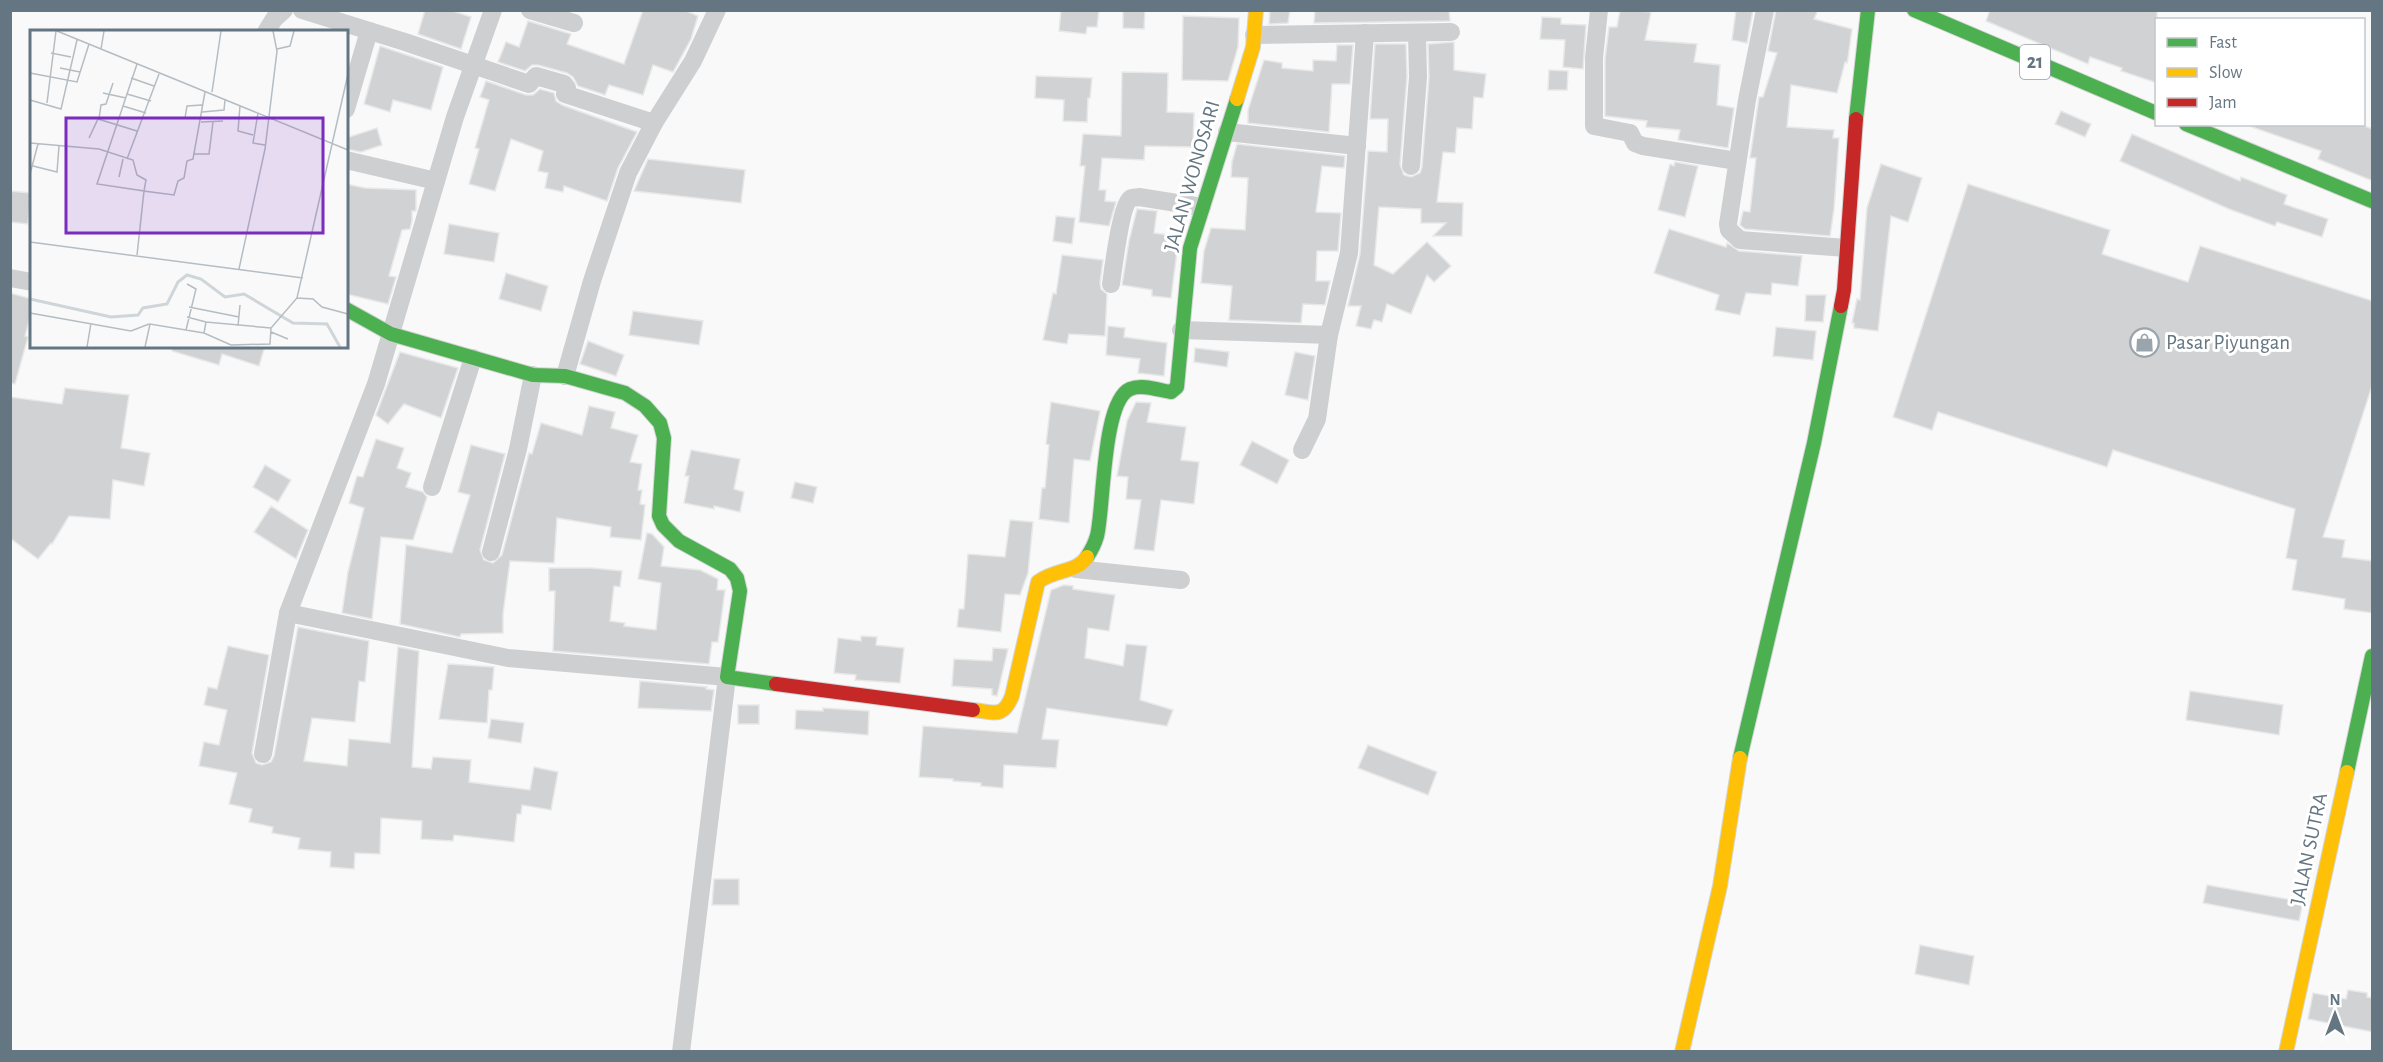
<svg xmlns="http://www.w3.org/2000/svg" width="2383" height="1062" font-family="'Alegreya Sans',sans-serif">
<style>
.building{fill:#d0d2d3;stroke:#e8e8e8;stroke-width:1.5}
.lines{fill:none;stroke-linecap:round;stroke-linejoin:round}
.fast-casing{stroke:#d5d6d7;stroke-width:16}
.slow-casing{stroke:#d5d6d7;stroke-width:16}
.jam-casing{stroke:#d5d6d7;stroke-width:16}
.street{stroke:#cecfd0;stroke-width:18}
.fast{stroke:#4caf50;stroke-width:14}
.slow{stroke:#ffc107;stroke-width:14}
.jam{stroke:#c62828;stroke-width:14}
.labels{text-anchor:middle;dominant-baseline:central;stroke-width:6;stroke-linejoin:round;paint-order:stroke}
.shield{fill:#fff;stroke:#939fa8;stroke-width:1.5}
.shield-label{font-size:20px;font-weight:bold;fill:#657683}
.street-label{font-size:21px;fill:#657683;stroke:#fff}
.poi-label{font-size:21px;fill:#657683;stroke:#fff;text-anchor:start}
.inset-river{fill:none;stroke:#ced6d9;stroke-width:3}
.inset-road{fill:none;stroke:#b5bdc3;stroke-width:1.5}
.view{fill:#7b2cbf;fill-opacity:0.15;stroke:#7b2cbf;stroke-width:3}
.inset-edge{fill:none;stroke:#657683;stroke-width:3}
</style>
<rect width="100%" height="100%" fill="#f9f9f9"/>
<!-- building -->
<g class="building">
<path d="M425,10H450L471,17L461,49L418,34Z"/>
<path d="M643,10H684L698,16L691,39L673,72L653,65L643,95L609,85L605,95L578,86L573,77L567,73L538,65H532L525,71L498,62L506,42L519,47L528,21L571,34L567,44L624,64Z"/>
<path d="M1061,10H1099L1097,27H1087L1086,34L1059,31Z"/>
<path d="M1123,10H1145L1144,29L1123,28Z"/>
<path d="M1270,10H1290L1288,23L1269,24Z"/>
<path d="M1315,10H1449L1450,21L1314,23Z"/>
<path d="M1620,10L1651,12L1645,40L1697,44L1694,62L1720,65L1717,105L1734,108L1728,148L1678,140L1680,130L1646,127L1647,121L1605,116V59L1609,27H1617Z"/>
<path d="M1736,10H1753L1747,43L1732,40Z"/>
<path d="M1776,10H1818L1814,19L1852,29L1848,58L1847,63L1845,62L1837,93L1791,85L1787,127L1834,130L1833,138H1839L1834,209L1830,236L1745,229L1740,225L1743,211L1750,212L1756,158H1750L1759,97H1763L1777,53L1768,51Z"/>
<path d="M1990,10H2157V83L2121,71L2122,68L2090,57L2088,64L1986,21Z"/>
<path d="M1183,16L1239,18L1238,47L1228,81L1182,80Z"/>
<path d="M1542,17L1561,18V24L1586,25L1583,69L1563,67L1565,40L1540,39Z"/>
<path d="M1454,42V70L1486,74L1483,98L1474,97L1472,129L1457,128L1455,153L1443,152L1437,202L1463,203L1462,236H1433L1446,223H1421V209L1379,207L1374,265L1393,274L1427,242L1451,266L1434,282L1427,275L1411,314L1387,304L1382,322L1374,320L1371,329L1356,326L1361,306H1348L1360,254L1368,151L1387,152L1388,119H1370L1375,44H1406L1407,77L1400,165L1404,175L1411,177L1420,173L1422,167L1429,78L1428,44Z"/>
<path d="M1337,45H1353L1350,84H1332L1329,132L1248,123V110L1264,60L1282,63V68L1313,71V60L1336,61Z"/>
<path d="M380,46L443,67L431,110L393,100L390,112L364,104Z"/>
<path d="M1549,70L1568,71L1567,90H1548Z"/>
<path d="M1122,72L1168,73L1167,112L1194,113L1193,147L1145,146L1144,160L1102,158L1099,190H1106L1105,201L1116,202L1109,226L1079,222L1085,166H1080L1083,134L1121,136Z"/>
<path d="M1036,76L1092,78L1090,98H1088L1087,122L1063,121L1064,100L1035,98Z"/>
<path d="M486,81L526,95H533L540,89L554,93L556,101L562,105L637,132L618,168L607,201L564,186L563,192L545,188L548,173L538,171L543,151L511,139L495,191L469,184L479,149L475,148L489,100L480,97Z"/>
<path d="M2061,111L2091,124L2085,137L2055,124Z"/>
<path d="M2253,124H2359L2373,129V181L2318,159L2321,151L2252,127Z"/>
<path d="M377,128L382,145L361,152L346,149V138Z"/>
<path d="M2132,134L2240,181L2241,177L2287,195L2284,204L2328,219L2322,237L2277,222L2275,226L2229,209L2120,161Z"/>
<path d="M1237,144L1345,156L1344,168L1322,166L1316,212L1341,213L1338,251H1317L1316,281H1330L1325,305L1303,304L1301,323L1229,320L1232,286L1201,283L1204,251L1211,228L1245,230L1248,178L1231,177L1232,162Z"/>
<path d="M648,159L745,170L741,203L634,191Z"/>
<path d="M1675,162L1698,166L1685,217L1658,210L1670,164L1674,166Z"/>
<path d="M1881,164L1922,178L1908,222L1891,216L1878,331L1854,328V323H1852L1857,299L1860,300L1867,208Z"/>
<path d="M346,184L365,188L416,190V211H412V221L410,229L402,230L389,276L396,277L388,304L346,294Z"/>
<path d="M1968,184L2110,230L2102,254L2188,282L2200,246L2373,301V383L2323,537L2345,540L2342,557L2373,561V613L2344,609L2345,599L2292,590L2297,560L2286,558L2295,509L2113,450L2107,467L1938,412L1932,430L1893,417Z"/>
<path d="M10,191L31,193L28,224L10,222Z"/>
<path d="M1137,209L1157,211L1154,233L1179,236L1171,298L1152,296V290L1122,285L1129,241Z"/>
<path d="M1056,216L1075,218L1072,244L1053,241Z"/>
<path d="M449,224L499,233L494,262L444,254Z"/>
<path d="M1669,229L1726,247L1727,243L1739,251L1802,256L1798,286L1772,283L1771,295L1746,293L1740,315L1715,310L1719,295L1654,273Z"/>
<path d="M1062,255L1103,260L1100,283L1101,289L1107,294L1105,336L1069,334L1067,344L1043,340L1053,293L1056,294Z"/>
<path d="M506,273L548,286L541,311L499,299Z"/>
<path d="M10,293L32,299V310L25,336L28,337L15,384L10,383Z"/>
<path d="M1806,295H1826L1823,322L1805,321Z"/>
<path d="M633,311L703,321L699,345L629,335Z"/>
<path d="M1108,326L1125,328L1124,337L1167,343L1164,376L1138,373L1140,359L1106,355Z"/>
<path d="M1776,327L1816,331L1813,360L1773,356Z"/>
<path d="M588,341L624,355L616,376L580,364Z"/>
<path d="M173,346H265L259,366L222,354L219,365L172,351Z"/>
<path d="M1195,348L1229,352L1227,367L1194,362Z"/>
<path d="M400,352L458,368L441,418L404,404L388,424L376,415Z"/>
<path d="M1295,352L1315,356L1308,400L1285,395Z"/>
<path d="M65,388L129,395L121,448L150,453L144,486L113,480L110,519L69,516L52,544L51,543L38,559L10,538V397L62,404Z"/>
<path d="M1051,402L1100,411L1090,461L1074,459L1069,523L1039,519L1042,488H1045L1049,445L1046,444Z"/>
<path d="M1136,402L1151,403L1147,422L1186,427L1181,460L1199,462L1194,504L1161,500L1154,551L1134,549L1141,500L1126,499L1128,477L1117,476L1127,421Z"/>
<path d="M589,406L615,412L611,428L638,435L630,462L642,464L638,490H642L640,504L645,505L641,540L610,537L611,527L557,518L554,563L510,561L503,614V633L461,634L460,637L400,624L406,545L452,553L470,495L458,492L471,445L505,454L480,550L484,560L493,563L502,555L529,453L532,454L541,423L582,435Z"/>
<path d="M376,439L404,448L397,468L411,473L406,487L423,492L427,497L413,540L381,537L372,619L342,613L348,572L364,508L349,503L357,476L363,477Z"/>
<path d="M1252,441L1289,460L1277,484L1240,465Z"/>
<path d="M691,450L740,459L734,489L744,492L740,512L714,506V509L684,503L689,476H685Z"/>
<path d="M265,465L291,480L278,502L253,487Z"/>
<path d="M795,482L817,487L813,503L791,498Z"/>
<path d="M271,506L308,530L296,559L254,532Z"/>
<path d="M1010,520L1033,522L1028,573L1020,595L1005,594L1001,632L957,627L959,609H964L968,554L1005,557Z"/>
<path d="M647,533L652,534L664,547L661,566L700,570L718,579L717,590H725L718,642H712L709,664L553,651L555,591H549V568H592L622,571L620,587L614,586L610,621L625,623L624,626L656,630L661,583L638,579Z"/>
<path d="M1064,585L1073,586V589L1115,595L1109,631L1088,628L1085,658L1123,666L1126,644L1147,646L1140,700L1173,710L1167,726L1047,708L1042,739L1059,740L1056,768L1004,765L1003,788L981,786V783L953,781V779L919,777L923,726L1017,733L1051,590Z"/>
<path d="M298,627L369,641L365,682L359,681L355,722L312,718L304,761L347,766L349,739L390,743L398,647L419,651L412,767L431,769L433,757L471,760L469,782L530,790L534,767L558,772L551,810L522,805L521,814H517L514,842L454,835L453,841L421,839L422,821L381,818L380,854L355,853L354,869L330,867L331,852L298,849L300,838L272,833L273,827L249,822L252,809L229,804L237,773L199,766L204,742L219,745L227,710L204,705L208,687L217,689L228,646L269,655L252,753L256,763L262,765L271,762L274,756Z"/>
<path d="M861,636L877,637L876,645L904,648L900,683L855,680L856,675L834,673L838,638L861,641Z"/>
<path d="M993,648L1008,649L997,696L992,695V689L952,686L954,659L992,661Z"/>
<path d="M448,664L494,667L492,690H489L487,723L439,719Z"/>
<path d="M640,681L707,687L706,689L714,690L711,711L638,708Z"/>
<path d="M2190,691L2283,705L2279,735L2186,720Z"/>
<rect x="738" y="705" width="21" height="19"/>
<path d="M823,708L869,711L868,735L795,729L796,710L823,711Z"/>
<path d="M491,719L524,723L521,743L488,738Z"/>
<path d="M1368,745L1437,772L1428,795L1358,768Z"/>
<path d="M714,879H739V905H712Z"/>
<path d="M2207,885L2303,902L2299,921L2203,903Z"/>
<path d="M1920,945L1974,956L1969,985L1915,974Z"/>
<path d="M2348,990L2367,993V997L2373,998V1032L2308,1019L2313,993L2346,999Z"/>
</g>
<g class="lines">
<defs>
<g id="fast">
<path d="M1914,10L2156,113"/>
<path d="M1856,119L1868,10"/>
<path d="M2186,124L2372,201"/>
<path d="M346,309L391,334L533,375L565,376L625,393L645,406L660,423L664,438L659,516L663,525L679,541L730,569L737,578L740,591L727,677L776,684"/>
<path d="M1087,557C1091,551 1095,543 1097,536C1104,509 1102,401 1130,389C1142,384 1158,390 1171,392L1177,387L1190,248L1237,99"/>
<path d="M1740,758L1814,443L1841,306"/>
<path d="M2347,772L2372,656"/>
</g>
<g id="slow">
<path d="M1237,99L1253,47L1256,10"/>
<path d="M973,710C994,712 1003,719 1012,696L1038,582C1054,569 1077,573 1087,557"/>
<path d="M1682,1052L1720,886L1740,758"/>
<path d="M2286,1052L2347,772"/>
</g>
<g id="jam">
<path d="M1841,306L1844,290L1856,119"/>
<path d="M776,684L973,710"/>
</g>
</defs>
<!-- fast casing -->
<use href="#fast" class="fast-casing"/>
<!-- slow casing -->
<use href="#slow" class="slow-casing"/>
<!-- jam casing -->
<use href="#jam" class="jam-casing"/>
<!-- street -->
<g class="street">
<path d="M302,10L405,42L529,84L536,76L564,84L567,88L565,94L654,123"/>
<path d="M493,10L455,117L376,384L288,613L508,658L727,677L681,1052"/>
<path d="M530,10L574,23"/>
<path d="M1599,10L1594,58V126L1630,133L1635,143L1643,146L1737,161"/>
<path d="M1765,10L1747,100L1728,224L1729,230L1740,240L1846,248"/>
<path d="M266,32L274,19L284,10"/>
<path d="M1254,35L1451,32"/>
<path d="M346,109L369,31"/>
<path d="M1227,132L1357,146"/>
<path d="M346,160L436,181"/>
<path d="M1411,166L1418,77L1417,33"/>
<path d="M10,278L32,282"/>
<path d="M1111,284C1113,270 1121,206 1130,199C1132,197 1135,198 1139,197L1202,207"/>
<path d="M1181,330L1329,335L1349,253L1365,33"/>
<path d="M565,376L592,281L628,173L654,123L693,61L717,10"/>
<path d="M1302,450L1317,419L1329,335"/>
<path d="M432,487L473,358"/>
<path d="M491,552L518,449L533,375"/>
<path d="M1076,569L1181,580"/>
<path d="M263,754L288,613"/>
</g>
<!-- fast -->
<use href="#fast" class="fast"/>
<!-- slow -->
<use href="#slow" class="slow"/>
<!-- jam -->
<use href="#jam" class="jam"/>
</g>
<!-- icons -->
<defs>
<symbol id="shop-ring" viewBox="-11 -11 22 22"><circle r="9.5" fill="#fff" stroke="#99a4ac" stroke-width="1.5"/><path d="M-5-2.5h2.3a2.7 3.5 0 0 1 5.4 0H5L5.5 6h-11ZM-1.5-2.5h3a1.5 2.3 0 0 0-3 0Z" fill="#99a4ac"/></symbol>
</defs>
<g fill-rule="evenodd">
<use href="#shop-ring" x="2128" y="326" width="33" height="33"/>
</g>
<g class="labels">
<!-- shield labels -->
<rect class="shield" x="2020" y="45" width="30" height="34" rx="4.5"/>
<g class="shield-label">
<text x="2035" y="62">21</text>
</g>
<!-- street labels -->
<g class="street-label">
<text transform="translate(1192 176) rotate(-74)">JALAN WONOSARI</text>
<text transform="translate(2309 849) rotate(-78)">JALAN SUTRA</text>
</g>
<!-- poi labels -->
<g class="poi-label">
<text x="2166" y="342">Pasar Piyungan</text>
</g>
</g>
<!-- overview -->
<g transform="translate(30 30)">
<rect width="318" height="318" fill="#f9f9f9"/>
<path class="inset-river" d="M0,269L81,287L108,285L113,278L137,274L148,252L157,245L171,249L195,267L214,264L263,293L297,294L310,317"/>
<path class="inset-road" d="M27,1L318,120M71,19L74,1M247,19L260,16L264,1M21,23L41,27M30,38L50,42M0,43L47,52L59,14M101,48L124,56M182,62L191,1M73,63L96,68M97,64L121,71M0,70L31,79L47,10M17,73L26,1M93,76L116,83M210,76L208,101L223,105M172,82L194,80L195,70M228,83L223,113L235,115M155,88L157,76L172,75M69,89L71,75L76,74L83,53M171,92L193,91M59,108L68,89L107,101M0,113L69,119L103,130L107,145L116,150L114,161L144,165L148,151L154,148L157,131L163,129L175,62M163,124H179L183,92M97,129L129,44M3,136L27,142L29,116M0,144L8,114M89,147L93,129M0,212L273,248M107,225L114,161L67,154L107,34M209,239L235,119L247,21L243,1M267,268L283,269L292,277L318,284M159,277L209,287M0,283L101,301L119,294M157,287L176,292M208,296L210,275M156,300L166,259L157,254M241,302L258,309M174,303L176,292L241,298M57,317L61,293M115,317L120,294L174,303L201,315L240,314L241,298L267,268L318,44"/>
<path class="view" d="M36,88H293V203H36Z"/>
<rect width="318" height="318" class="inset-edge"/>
</g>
<!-- border -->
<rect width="2383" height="1062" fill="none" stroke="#657683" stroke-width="24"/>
<!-- legend -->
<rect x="2155" y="18" width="210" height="108" fill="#ffffff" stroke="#c1c8cd" stroke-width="1.5"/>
<rect x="2167" y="38" width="30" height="9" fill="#4caf50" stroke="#c1c8cd" stroke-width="1.5"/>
<text x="2209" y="48" font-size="18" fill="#657683">Fast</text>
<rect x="2167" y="68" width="30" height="9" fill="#ffc107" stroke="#c1c8cd" stroke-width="1.5"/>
<text x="2209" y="78" font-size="18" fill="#657683">Slow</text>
<rect x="2167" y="98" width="30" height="9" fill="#c62828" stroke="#c1c8cd" stroke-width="1.5"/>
<text x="2209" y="108" font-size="18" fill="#657683">Jam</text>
<!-- north arrow -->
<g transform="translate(2335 1014)" stroke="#ffffff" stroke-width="4.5" paint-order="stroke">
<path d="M0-4.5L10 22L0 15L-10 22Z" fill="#657683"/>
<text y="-9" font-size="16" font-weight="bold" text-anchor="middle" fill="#657683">N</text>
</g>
</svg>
